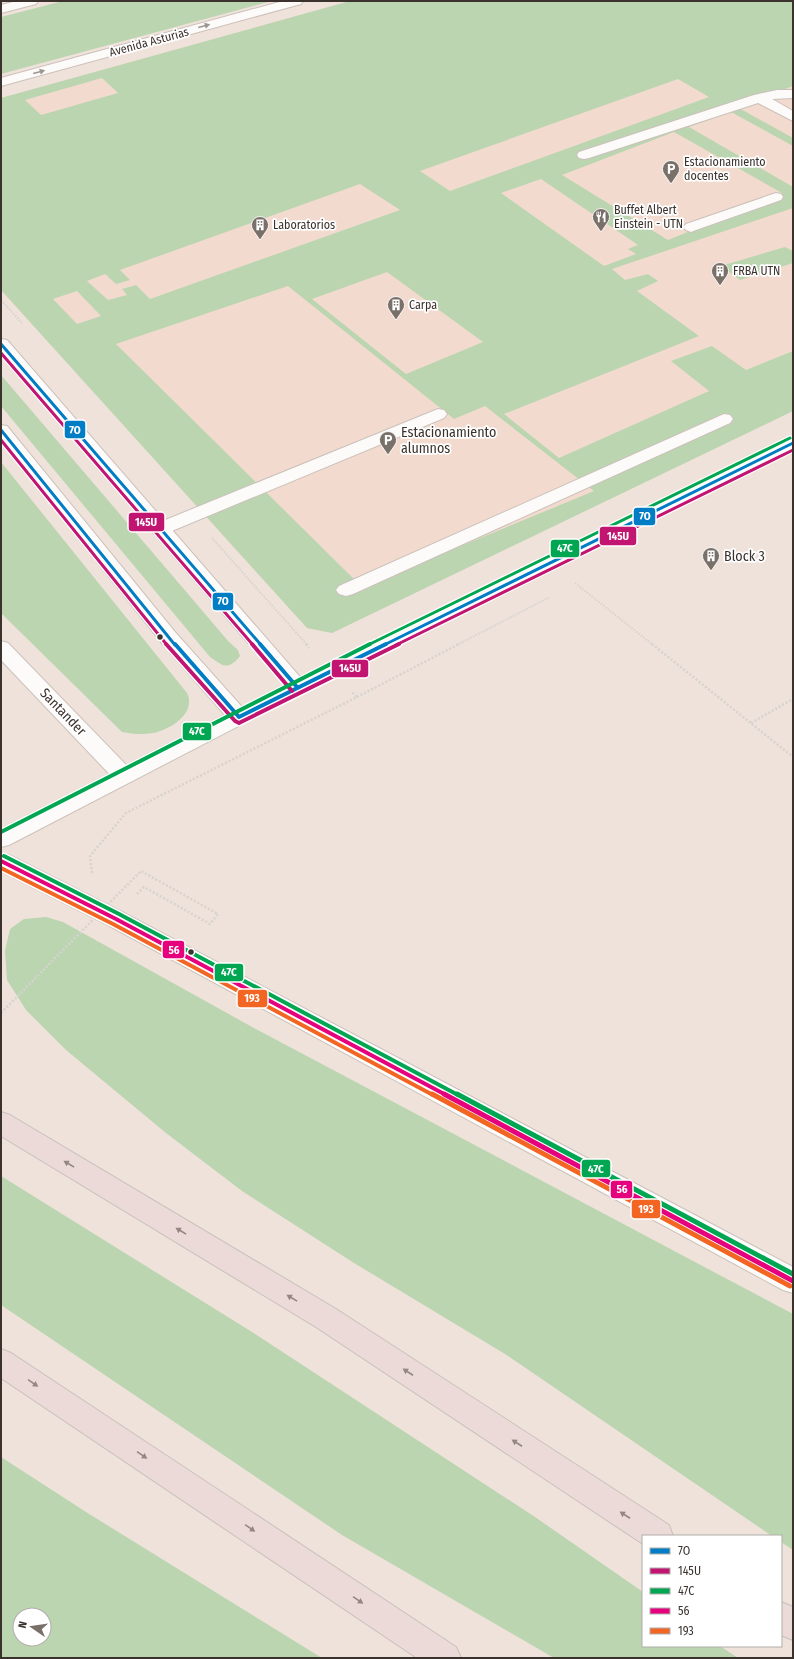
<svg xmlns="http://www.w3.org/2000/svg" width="794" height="1659" font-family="'Fira Sans Condensed',sans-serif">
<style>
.built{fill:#f2dbce}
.green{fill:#bbd5b0;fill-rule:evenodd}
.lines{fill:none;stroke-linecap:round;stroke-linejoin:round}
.service-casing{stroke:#cbc1bb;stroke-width:2}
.minor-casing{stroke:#cbc1bb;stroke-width:2}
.tertiary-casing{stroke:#cbc1bb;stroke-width:2}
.motorway-casing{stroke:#c7c0bc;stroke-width:2}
.path-far1{stroke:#d6d3d0;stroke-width:2;stroke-dasharray:1.5 1.5;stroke-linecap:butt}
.path{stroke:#d6d3d0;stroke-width:2.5;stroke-dasharray:2 2;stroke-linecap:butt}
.service{fill:#fdfbf9;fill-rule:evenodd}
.minor{fill:#fdfbf9;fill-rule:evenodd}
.tertiary{fill:#fdfbf9;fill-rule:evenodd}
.motorway{fill:#ecdad9;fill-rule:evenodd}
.path-bridge{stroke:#d6d3d0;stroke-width:2.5;stroke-dasharray:2 2;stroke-linecap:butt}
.bus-1-far1-casing{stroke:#fff;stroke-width:5.5}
.bus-1-casing{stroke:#fff;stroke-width:7}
.bus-2-far1-casing{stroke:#fff;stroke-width:5.5}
.bus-2-casing{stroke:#fff;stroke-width:7}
.bus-3-far2-casing{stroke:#fff;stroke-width:5.5}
.bus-3-far1-casing{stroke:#fff;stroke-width:7}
.bus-3-casing{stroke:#fff;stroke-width:8}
.bus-4-far1-casing{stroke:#fff;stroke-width:7}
.bus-4-casing{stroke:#fff;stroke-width:8}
.bus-5-far1-casing{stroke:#fff;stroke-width:7}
.bus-5-casing{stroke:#fff;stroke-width:8}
.bus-1-far1{stroke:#007dc5;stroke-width:3}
.bus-1{stroke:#007dc5;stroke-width:4}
.bus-2-far1{stroke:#c11571;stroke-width:3}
.bus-2{stroke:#c11571;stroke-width:4}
.bus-3-far2{stroke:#00a651;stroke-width:3}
.bus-3-far1{stroke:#00a651;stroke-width:4}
.bus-3{stroke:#00a651;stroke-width:5}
.bus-4-far1{stroke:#e5007d;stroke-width:4}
.bus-4{stroke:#e5007d;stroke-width:5}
.bus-5-far1{stroke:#f26522;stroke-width:4}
.bus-5{stroke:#f26522;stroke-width:5}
.oneway{fill:#9c9693}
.oneway2{fill:#948683}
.bus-dot{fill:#3b322d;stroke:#fff;stroke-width:1.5}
.labels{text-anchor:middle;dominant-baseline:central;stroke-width:3.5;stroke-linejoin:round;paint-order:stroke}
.far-street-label{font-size:12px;fill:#3b322d;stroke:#fff}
.far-poi-label{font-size:12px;fill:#3b322d;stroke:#fff;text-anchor:start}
.poi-label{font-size:14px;fill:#3b322d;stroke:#fff;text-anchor:start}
.street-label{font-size:14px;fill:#3b322d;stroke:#fff}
.line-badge{stroke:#fff;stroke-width:1.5}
.badge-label{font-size:11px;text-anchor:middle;font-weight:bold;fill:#fff}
</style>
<rect width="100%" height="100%" fill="#efe2da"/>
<!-- built -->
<path class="built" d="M350,1H793V411L332,633L307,628L1,290V98Z"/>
<!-- green -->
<g class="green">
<path d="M63,1H272L1,74V17Z"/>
<path d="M350,1H793V86L737,107L793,138V146L731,112L689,127L793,187V208L612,269L625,280L648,274L658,281L637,291L699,336L504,414L559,458L709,391L671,361L712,346L746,370L793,351V411L332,633L307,628L1,290V98ZM102,78L118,93L41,115L25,100ZM678,79L709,97L450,191L420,171ZM674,132L782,193V194L668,240L562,175ZM541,179L638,245L628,249L636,254L604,266L501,193ZM360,184L400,210L150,299L136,285L122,289L127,295L108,300L87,281L105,274L116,284L130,280L120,270ZM387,272L483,342L406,374L312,299ZM288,286L454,419L485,406L594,491L362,587L116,344ZM77,291L101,316L77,324L53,299Z"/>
<path d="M785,247L793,251V263L740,280L721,266Z"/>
<path d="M1,375L229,642L238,650L240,656C228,671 223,666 210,657L1,406Z"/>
<path d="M1,462L187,693C197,713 170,730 153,733C143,735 132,734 122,732L1,613Z"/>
<path d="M46,917L63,922L254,1028L793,1314V1550L781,1542V1536H772L505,1354L354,1263L242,1191L166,1133L66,1050L26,1010L7,980L5,951L10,929L24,919Z"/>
<path d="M1,1176L252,1332L535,1517L643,1592V1646H720L738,1658H554L342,1535L1,1305Z"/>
<path d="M1,1457L86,1512L322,1658H1ZM20,1615H44V1639H20Z"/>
</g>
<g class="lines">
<defs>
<g id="service">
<path d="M777,90H793V98L772,99L793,111V121L758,103L589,158L584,159L579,158L577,155L579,152L754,95Z"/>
<path d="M776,193L781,194L783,197L781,200L696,230L691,232L686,230L683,227L686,224Z"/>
<path d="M438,409L444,410L447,414L444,418L167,533L160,535L153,533L151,529L153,525Z"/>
<path d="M724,414L730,415L733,419L730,423L353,594L346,596L339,594L336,590L339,586Z"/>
</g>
<path id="minor" d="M1,641L8,643L132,771L135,776L132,781L124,784L116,781L1,660Z"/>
<g id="tertiary">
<path d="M17,1H38L36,4L1,13V5Z"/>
<path d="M283,1H303L301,4L1,86V78Z"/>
<path d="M1,339L7,340L300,677L787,439L793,438V450L304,692L9,845L1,847V829L225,715L161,642L1,441V425L7,426L175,632L242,707L284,685L1,354Z"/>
<path d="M1,853L9,855L124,913L793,1267V1293L783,1290L108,925L1,871Z"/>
</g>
<g id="motorway">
<path d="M1,1112L10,1115L336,1309L669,1525L673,1536H643V1544L316,1327L1,1136Z"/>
<path d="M1,1349L11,1353L456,1647L461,1658H417L1,1378Z"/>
<path d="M781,1602L793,1607V1640L781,1635Z"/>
</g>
</defs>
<!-- service casing -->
<use href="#service" class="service-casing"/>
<!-- minor casing -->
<use href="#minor" class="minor-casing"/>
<!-- tertiary casing -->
<use href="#tertiary" class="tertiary-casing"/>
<!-- motorway casing -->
<use href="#motorway" class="motorway-casing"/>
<!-- path-far1 -->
<g class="path-far1">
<path d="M1,300L22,323"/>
<path d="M212,538L307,645"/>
<path d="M575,583L653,645"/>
<path d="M457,645L550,597"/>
</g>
<!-- path -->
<g class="path">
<path d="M306,644L309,648"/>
<path d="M652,644L793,757"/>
<path d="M357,697L459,644"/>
<path d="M751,723L793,699"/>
<path d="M92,873L90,856L126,813L357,697L352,692"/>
<path d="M137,894L144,887L210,924L218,914L141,871"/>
</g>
<!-- service -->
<use href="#service" class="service"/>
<!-- minor -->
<use href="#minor" class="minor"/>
<!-- tertiary -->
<use href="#tertiary" class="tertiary"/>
<!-- motorway -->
<use href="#motorway" class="motorway"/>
<!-- path-bridge -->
<path class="path-bridge" d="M1,1013L141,871"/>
<defs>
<g id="bus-1-far1">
<path d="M1,344L261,645"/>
<path d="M1,430L175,645"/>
<path d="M384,645L793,443"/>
</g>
<g id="bus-1">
<path d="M175,644L239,717L386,644"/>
<path d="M260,644L297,687"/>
</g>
<g id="bus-2-far1">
<path d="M1,353L253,645"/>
<path d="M1,440L167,645"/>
<path d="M396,645L793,450"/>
</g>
<g id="bus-2">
<path d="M166,644L235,721L239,723L399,644"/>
<path d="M252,644L292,691"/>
</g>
<path id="bus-3-far2" d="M368,645L790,438"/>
<g id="bus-3-far1">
<path d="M1,832L370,644"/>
<path d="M4,856L119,914L458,1095"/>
</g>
<path id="bus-3" d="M457,1094L793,1274"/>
<path id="bus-4-far1" d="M1,861L116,919L446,1095"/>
<path id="bus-4" d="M444,1094L793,1281"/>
<path id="bus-5-far1" d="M1,868L113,924L433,1095"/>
<path id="bus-5" d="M432,1094L790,1286"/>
</defs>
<!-- bus-1-far1 casing -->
<use href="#bus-1-far1" class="bus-1-far1-casing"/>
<!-- bus-1 casing -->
<use href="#bus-1" class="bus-1-casing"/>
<!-- bus-2-far1 casing -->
<use href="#bus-2-far1" class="bus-2-far1-casing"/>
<!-- bus-2 casing -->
<use href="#bus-2" class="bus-2-casing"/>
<!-- bus-3-far2 casing -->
<use href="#bus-3-far2" class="bus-3-far2-casing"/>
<!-- bus-3-far1 casing -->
<use href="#bus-3-far1" class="bus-3-far1-casing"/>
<!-- bus-3 casing -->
<use href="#bus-3" class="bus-3-casing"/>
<!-- bus-4-far1 casing -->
<use href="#bus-4-far1" class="bus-4-far1-casing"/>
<!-- bus-4 casing -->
<use href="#bus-4" class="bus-4-casing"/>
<!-- bus-5-far1 casing -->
<use href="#bus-5-far1" class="bus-5-far1-casing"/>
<!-- bus-5 casing -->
<use href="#bus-5" class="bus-5-casing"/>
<!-- bus-1-far1 -->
<use href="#bus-1-far1" class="bus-1-far1"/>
<!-- bus-1 -->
<use href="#bus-1" class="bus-1"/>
<!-- bus-2-far1 -->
<use href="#bus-2-far1" class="bus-2-far1"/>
<!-- bus-2 -->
<use href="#bus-2" class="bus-2"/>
<!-- bus-3-far2 -->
<use href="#bus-3-far2" class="bus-3-far2"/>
<!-- bus-3-far1 -->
<use href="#bus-3-far1" class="bus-3-far1"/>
<!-- bus-3 -->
<use href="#bus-3" class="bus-3"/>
<!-- bus-4-far1 -->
<use href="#bus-4-far1" class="bus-4-far1"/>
<!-- bus-4 -->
<use href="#bus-4" class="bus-4"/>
<!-- bus-5-far1 -->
<use href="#bus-5-far1" class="bus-5-far1"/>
<!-- bus-5 -->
<use href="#bus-5" class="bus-5"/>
</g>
<!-- one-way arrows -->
<defs><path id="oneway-solid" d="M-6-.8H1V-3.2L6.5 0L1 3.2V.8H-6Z"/></defs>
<g class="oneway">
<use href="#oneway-solid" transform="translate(204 26) rotate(-15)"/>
<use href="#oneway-solid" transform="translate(39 72) rotate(-15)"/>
</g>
<g class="oneway2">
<use href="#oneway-solid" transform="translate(69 1164) rotate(-149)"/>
<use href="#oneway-solid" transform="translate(181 1231) rotate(-149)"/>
<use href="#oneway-solid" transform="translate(292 1298) rotate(-149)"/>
<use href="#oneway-solid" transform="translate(408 1372) rotate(-147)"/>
<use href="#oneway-solid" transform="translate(33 1383) rotate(34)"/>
<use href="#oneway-solid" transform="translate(517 1443) rotate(-147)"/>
<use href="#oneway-solid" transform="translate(142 1455) rotate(34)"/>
<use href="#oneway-solid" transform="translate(625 1515) rotate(-147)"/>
<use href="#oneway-solid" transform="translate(250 1528) rotate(34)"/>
<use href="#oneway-solid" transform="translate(358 1600) rotate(34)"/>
</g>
<!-- icons -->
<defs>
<symbol id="parking-pin" viewBox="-11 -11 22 30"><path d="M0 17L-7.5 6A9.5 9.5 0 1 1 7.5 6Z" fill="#7a706a" stroke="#fff"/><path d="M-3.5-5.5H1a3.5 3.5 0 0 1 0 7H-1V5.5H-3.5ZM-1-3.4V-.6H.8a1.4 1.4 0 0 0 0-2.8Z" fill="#fff"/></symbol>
<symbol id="restaurant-pin" viewBox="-11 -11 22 30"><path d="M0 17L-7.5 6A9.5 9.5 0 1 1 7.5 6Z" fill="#7a706a" stroke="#fff"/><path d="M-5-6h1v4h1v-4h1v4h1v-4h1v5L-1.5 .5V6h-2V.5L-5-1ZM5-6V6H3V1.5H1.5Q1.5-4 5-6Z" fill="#fff"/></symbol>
<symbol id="building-pin" viewBox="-11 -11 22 30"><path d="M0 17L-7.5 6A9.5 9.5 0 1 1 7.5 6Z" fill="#7a706a" stroke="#fff"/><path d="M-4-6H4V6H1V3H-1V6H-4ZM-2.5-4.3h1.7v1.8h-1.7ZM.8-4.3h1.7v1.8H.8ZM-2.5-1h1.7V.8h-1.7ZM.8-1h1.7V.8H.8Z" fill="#fff"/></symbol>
</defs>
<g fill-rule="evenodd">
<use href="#parking-pin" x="661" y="159" width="20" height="27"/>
<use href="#restaurant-pin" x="591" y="207" width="20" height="27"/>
<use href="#building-pin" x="250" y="215" width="20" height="27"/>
<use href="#building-pin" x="710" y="261" width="20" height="27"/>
<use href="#building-pin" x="386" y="295" width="20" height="27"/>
<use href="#parking-pin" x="378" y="430" width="20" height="27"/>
<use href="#building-pin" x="701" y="546" width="20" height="27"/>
</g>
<!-- markers -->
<g class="bus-dot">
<circle cx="160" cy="637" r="3.5"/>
<circle cx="191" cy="952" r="3.5"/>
</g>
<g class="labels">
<!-- far-street labels -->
<g class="far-street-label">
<text transform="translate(149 42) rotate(-15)">Avenida Asturias</text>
</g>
<!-- far-poi labels -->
<g class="far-poi-label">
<text x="684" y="162">Estacionamiento<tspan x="684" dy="14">docentes</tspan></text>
<text x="614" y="210">Buffet Albert<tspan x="614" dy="14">Einstein - UTN</tspan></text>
<text x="273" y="225">Laboratorios</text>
<text x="733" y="271">FRBA UTN</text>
<text x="409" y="305">Carpa</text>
</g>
<!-- poi labels -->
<g class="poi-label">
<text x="401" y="432">Estacionamiento<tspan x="401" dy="16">alumnos</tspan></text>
<text x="724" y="556">Block 3</text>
</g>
<!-- street labels -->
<g class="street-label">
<text transform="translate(63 712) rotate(46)">Santander</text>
</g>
</g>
<g class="line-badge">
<rect x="64" y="420" width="22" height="19" rx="4" fill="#007dc5"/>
<rect x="633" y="507" width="23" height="19" rx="4" fill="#007dc5"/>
<rect x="128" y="512" width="37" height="20" rx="4" fill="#c11571"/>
<rect x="599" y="526" width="38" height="20" rx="4" fill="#c11571"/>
<rect x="550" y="539" width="30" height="19" rx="4" fill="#00a651"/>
<rect x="212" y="592" width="22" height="19" rx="4" fill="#007dc5"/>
<rect x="331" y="659" width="38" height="19" rx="4" fill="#c11571"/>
<rect x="182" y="722" width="30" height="19" rx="4" fill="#00a651"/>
<rect x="162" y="940" width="23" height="19" rx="4" fill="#e5007d"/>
<rect x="214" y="963" width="30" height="19" rx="4" fill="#00a651"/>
<rect x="237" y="989" width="31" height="19" rx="4" fill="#f26522"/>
<rect x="581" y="1159" width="30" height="19" rx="4" fill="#00a651"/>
<rect x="610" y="1180" width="23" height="19" rx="4" fill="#e5007d"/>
<rect x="631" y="1199" width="30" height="20" rx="4" fill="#f26522"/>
</g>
<g class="badge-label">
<text x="75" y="434">7O</text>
<text x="645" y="520">7O</text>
<text x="146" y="526">145U</text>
<text x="618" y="540">145U</text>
<text x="565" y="552">47C</text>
<text x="223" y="605">7O</text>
<text x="350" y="672">145U</text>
<text x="197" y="735">47C</text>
<text x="174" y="954">56</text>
<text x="229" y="976">47C</text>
<text x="252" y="1002">193</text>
<text x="596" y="1173">47C</text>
<text x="622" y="1193">56</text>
<text x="646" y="1213">193</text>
</g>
<!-- border -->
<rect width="794" height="1659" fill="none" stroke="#3b322d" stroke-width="4"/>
<!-- legend -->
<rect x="642" y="1535" width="140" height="112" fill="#ffffff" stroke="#b1adab"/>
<rect x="650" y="1548" width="20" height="6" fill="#007dc5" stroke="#b1adab"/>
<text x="678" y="1555" font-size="12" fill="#3b322d">7O</text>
<rect x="650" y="1568" width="20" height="6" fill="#c11571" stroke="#b1adab"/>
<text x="678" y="1575" font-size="12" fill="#3b322d">145U</text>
<rect x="650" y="1588" width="20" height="6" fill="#00a651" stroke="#b1adab"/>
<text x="678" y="1595" font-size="12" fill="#3b322d">47C</text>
<rect x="650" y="1608" width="20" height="6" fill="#e5007d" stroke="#b1adab"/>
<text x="678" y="1615" font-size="12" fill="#3b322d">56</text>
<rect x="650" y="1628" width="20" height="6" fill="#f26522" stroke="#b1adab"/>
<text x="678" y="1635" font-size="12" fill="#3b322d">193</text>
<!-- north arrow -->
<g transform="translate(32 1627) rotate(283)"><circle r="19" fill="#ffffff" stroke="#b1adab"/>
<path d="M0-3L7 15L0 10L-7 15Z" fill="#7a706a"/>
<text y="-6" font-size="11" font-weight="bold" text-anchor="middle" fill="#3b322d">N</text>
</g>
</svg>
